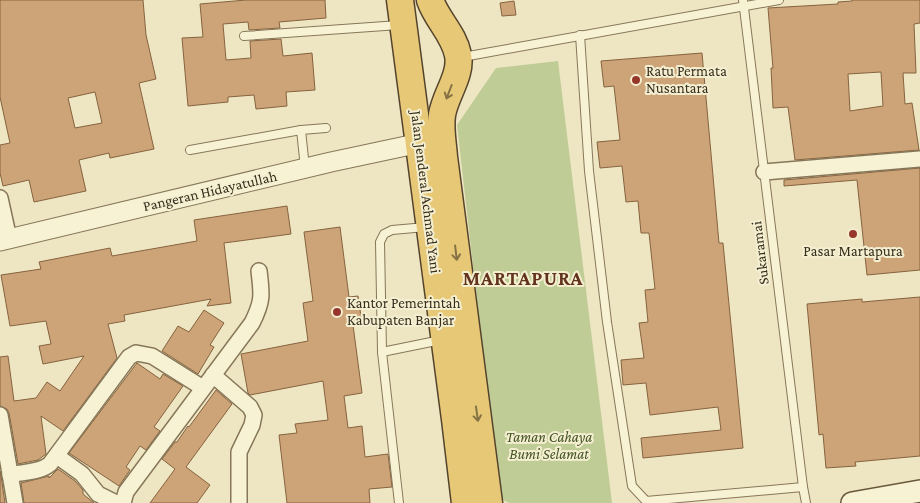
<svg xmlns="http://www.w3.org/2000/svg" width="920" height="503" font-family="'Crimson Pro',serif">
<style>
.green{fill:#bfcc96}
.building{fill:#cca477;stroke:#86633f;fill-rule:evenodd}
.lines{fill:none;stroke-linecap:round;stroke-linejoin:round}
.service-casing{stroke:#877759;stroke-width:10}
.minor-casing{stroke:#877759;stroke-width:18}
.tertiary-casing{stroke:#877759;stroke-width:21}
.secondary-casing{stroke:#69583c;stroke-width:24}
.trunk-casing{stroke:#55442d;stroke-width:29}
.service{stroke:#f8f2d5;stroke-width:8}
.minor{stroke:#f8f2d5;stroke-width:15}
.tertiary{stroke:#f8f2d5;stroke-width:19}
.secondary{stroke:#f8f2d5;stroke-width:21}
.trunk{stroke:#e7c876;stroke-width:26}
.oneway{stroke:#867345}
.poi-dot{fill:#963529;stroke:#f5efd1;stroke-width:2}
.labels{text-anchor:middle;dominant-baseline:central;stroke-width:4;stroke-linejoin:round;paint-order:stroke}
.poi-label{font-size:15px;fill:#372d1d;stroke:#f5efd1;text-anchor:start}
.street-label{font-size:15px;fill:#372d1d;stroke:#f5efd1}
.park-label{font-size:15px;font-style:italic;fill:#425324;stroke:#f5efd1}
.district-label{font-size:20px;font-weight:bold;letter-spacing:1px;fill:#63341d;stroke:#f5efd1}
</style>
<rect width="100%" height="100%" fill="#eee5c2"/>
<!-- green -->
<path class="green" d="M558,61L612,503H509L503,500L499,494L457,125L496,68Z"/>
<!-- building -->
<g class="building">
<path d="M0,0H143L146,35L156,79L139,83L154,149L110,158L109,153L79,160L86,191L34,202L29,180L3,186L0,173V145L10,143L0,97ZM95,92L102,123L75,128L68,98Z"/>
<path d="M246,0H325L326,18L279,22L280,28L249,30L248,22L223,24L226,60L251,58L250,41L281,39L283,56L312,53L315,90L286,92L287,106L256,109L254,95L228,97V102L188,106L182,38L203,37L200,4Z"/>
<path d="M852,0H920V23L914,24L916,73H903L905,104L912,103L919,150L795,160L788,107L773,108L771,68H773L768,8L838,4V2L852,1ZM881,72L883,106L850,111L848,74Z"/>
<path d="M514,1L516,15L502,16L500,3Z"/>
<path d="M702,53L719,243H723L743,448L643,458L641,438L721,430L718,407L650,415L646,383L623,385L621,360L644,358L639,323L648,322L645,290L655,289L649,233H641L638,201L626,202L622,166L600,168L597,142L620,140L614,86L604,87L601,61Z"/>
<path d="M920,168V270L867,275L857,180L784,186V180Z"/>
<path d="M287,206L291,234L224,243L231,303L207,306L211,299L124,315L125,321L108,324L117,358L63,431L41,416L46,454L38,460L18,464L9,413L7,409L0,406V357L8,356L14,401L36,398L47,382L60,391L84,356L43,364L39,346L51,344L46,321L10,326L1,275L41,269L39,262L110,248L112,256L197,241L194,220Z"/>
<path d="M340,227L349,297L358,296L362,323L353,325L362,393L344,396L348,428L362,426L365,457L388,454L392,487L369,489L370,503H287L279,435L297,433L295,424L328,420L323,381L250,395L248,393L241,354L308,341L303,303L313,301L304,232Z"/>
<path d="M920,297V456L855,462L856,466L826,468L823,434L819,435L807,304L862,299V302Z"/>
<path d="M204,310L224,323L210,345L214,347L198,374L162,351L178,326L189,332Z"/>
<path d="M137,363L160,379L163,374L183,386L154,427L160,431L146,450L140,446L126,467L130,470L119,486L69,453Z"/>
<path d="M216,390L232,404L186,467L210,485L197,503H150L175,469L162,459L175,442H177L188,426L189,427Z"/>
<path d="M58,469L75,481L83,490V494L94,503H24L21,483L49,476V478Z"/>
<path d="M0,471L1,476L5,503H0Z"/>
</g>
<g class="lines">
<defs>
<g id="service">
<path d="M743,0L803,487L806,503"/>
<path d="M580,35L589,171L607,322L632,486L646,501L803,487"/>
<path d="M244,36L399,25"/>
<path d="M463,57L779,0"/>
<path d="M301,130L305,168"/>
<path d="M190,150L301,130L326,128"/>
<path d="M382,352L441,340"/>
<path d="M399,503L382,352L380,242L384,234L392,230L426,227"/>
</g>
<g id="minor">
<path d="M764,172L920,159"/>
<path d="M0,198L9,239"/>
<path d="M213,375L250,407L254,415L252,425L239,452V503"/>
<path d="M0,415L15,503"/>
<path d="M57,456L82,474L98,494L116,503"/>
<path d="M10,475C23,472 41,472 50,464L129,357L136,353L152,356L203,388"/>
<path d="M123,503L126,492L252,323C263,301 262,295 259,271"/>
</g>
<path id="tertiary" d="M0,241L331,162L420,143"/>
<path id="secondary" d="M852,503L920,491"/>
<g id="trunk">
<path d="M400,0L455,419L465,503"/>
<path d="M430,0C437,20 454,34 458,55C462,75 445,95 442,115C440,129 443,143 444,157L489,503"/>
</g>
</defs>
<!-- service casing -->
<use href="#service" class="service-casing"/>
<!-- minor casing -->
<use href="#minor" class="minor-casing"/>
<!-- tertiary casing -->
<use href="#tertiary" class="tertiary-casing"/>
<!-- secondary casing -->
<use href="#secondary" class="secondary-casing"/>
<!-- trunk casing -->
<use href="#trunk" class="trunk-casing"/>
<!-- service -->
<use href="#service" class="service"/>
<!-- minor -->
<use href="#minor" class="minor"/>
<!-- tertiary -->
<use href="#tertiary" class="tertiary"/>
<!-- secondary -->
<use href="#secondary" class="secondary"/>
<!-- trunk -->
<use href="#trunk" class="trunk"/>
</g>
<!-- one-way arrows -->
<defs><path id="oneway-shaft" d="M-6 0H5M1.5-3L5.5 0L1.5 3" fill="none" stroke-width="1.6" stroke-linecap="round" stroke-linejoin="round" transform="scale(1.25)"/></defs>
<g class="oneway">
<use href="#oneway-shaft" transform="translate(449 92) rotate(111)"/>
<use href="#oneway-shaft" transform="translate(456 253) rotate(83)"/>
<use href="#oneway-shaft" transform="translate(477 414) rotate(82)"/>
</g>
<!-- markers -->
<g class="poi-dot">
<circle cx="636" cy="80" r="5"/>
<circle cx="853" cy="234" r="5"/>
<circle cx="337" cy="312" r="5"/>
</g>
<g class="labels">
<!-- poi labels -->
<g class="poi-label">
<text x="646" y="71">Ratu Permata<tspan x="646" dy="17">Nusantara</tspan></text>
<text x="853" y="251" text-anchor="middle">Pasar Martapura</text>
<text x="347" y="303">Kantor Pemerintah<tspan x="347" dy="17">Kabupaten Banjar</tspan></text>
</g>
<!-- street labels -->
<g class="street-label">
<text transform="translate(210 191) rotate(-13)">Pangeran Hidayatullah</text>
<text transform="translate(426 192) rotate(83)">Jalan Jenderal Achmad Yani</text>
<text transform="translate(760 253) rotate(-97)">Sukaramai</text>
</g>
<!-- park labels -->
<g class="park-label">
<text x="549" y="437">Taman Cahaya<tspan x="549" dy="17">Bumi Selamat</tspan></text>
</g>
<!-- district labels -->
<g class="district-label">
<text x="523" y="278">MARTAPURA</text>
</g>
</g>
</svg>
